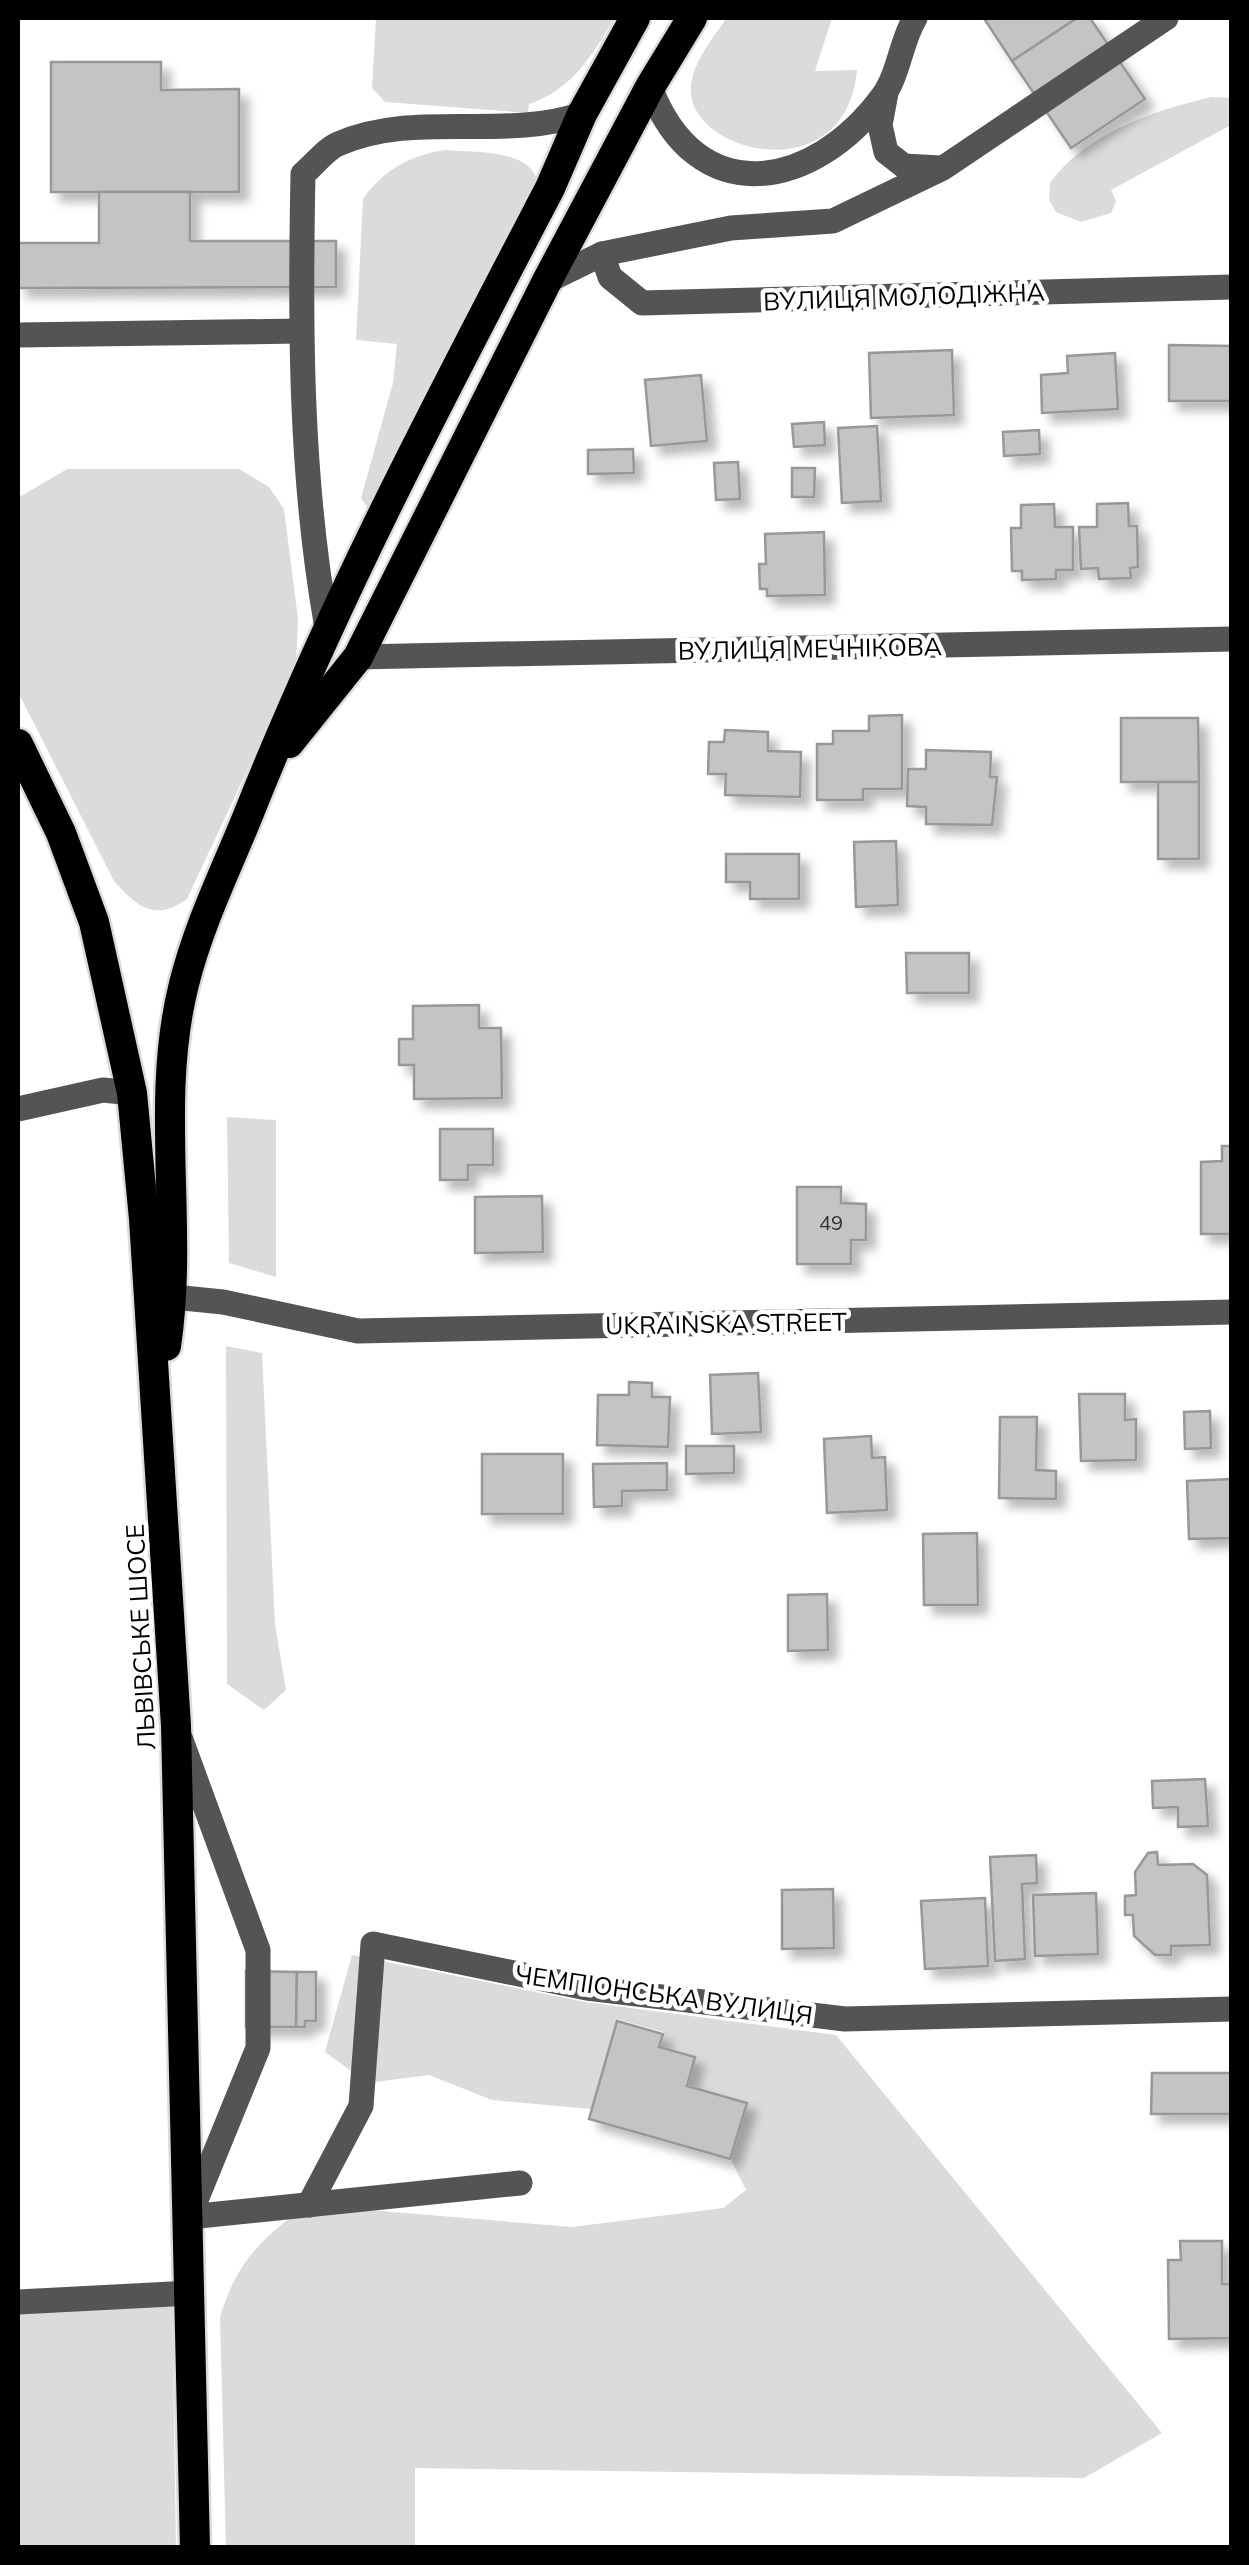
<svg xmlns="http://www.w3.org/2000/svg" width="1249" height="2565" font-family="Mulish,sans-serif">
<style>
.green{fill:#dbdbdb}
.building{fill:#c4c4c4;stroke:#989898;stroke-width:2.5;filter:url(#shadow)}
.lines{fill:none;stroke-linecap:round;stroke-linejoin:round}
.highway-casing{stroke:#dbdbdb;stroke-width:35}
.minor{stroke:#545454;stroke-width:25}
.highway{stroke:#000;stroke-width:30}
.labels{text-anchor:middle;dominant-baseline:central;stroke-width:9;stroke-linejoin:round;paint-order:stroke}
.number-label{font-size:20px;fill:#313131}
.street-label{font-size:25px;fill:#000;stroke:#fff}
</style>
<defs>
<filter id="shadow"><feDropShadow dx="9" dy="9" stdDeviation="5" flood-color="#0004"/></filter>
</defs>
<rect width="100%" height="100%" fill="#fff"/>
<!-- green -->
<g class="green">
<path d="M376,18H615C592,55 572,90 529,104L528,113L385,102L372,88Z"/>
<path d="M727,18H832L815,71L857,70C846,194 683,153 691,85C694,61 713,37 727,18Z"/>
<path d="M1211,97L1231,98V125L1111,190L1116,201L1111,213L1081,222L1056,212L1049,200L1050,183C1086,133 1153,111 1211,97Z"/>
<path d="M445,150C475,153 529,148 538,182L377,508H368L361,498L393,383L397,344L356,340L363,199C383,170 411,155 445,150Z"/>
<path d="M67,469H239L269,487L284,509L298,619L296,666L187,899C155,922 137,907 114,881L18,692V498Z"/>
<path d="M227,1117L276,1120V1277L229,1263Z"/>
<path d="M226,1346L262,1353L275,1624L286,1690L264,1710L227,1684Z"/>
<path d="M352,1955L585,2002L836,2035L1162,2433L1084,2478L415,2468V2547H226L220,2317C236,2263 263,2235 309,2205L572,2227L723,2208L746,2190L731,2160L747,2103L688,2085L696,2057L661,2046L664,2032L617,2019L591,2109L492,2100L429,2075L368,2083L325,2052Z"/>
<path d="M172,2294L176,2547L18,2548V2302Z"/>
</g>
<!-- building -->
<g class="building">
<path d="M989,18H1077L1012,61L985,20Z"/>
<path d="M1077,18H1090L1145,99L1071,148L1012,61Z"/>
<path d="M51,62H161V90L239,89V192H51Z"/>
<path d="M99,192H190V241H336V287L18,288V243H99Z"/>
<path d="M1169,345L1232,346V401H1169Z"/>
<path d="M952,350L954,415L871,418L869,353Z"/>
<path d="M1115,353L1118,409L1042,413L1041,375L1068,373L1067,356Z"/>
<path d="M701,375L707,441L651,446L645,380Z"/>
<path d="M824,422L825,445L794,447L792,424Z"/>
<path d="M877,426L881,501L842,503L838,428Z"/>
<path d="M1039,430L1040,454L1004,456L1003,432Z"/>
<path d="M633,449L634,473L588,474V450Z"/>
<path d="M738,462L740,499L716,500L714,463Z"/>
<path d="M792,468H815L814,497H792Z"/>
<path d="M1128,503L1129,526H1137L1138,567L1130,568L1131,578L1099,579L1098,568L1081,569L1079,527H1097V504Z"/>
<path d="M1054,504L1055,527H1073V570H1056V579L1022,580V571H1012L1011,528H1021V505Z"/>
<path d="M824,532L825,595L767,596V589H760L759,564H766L765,534Z"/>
<path d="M902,715V789H863V800H817V744H833V731H869V716Z"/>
<path d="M1121,718H1198L1199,782H1121Z"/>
<path d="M725,730L768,732V751L801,752L800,797L725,795L726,774H708L709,742H724Z"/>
<path d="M926,750L991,752L990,777H997L992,825L926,824V807L907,806L908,769H926Z"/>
<rect x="1158" y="782" width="41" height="77"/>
<path d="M896,841L898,905L856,907L854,842Z"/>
<path d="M726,854H799V899H750V882H726Z"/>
<path d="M906,953H969V993H907Z"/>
<path d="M479,1005V1028H501L502,1098L414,1099V1065H399V1039H413V1006Z"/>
<path d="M440,1129H493V1165H468V1180H440Z"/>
<path d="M1222,1146H1232V1234H1201V1162L1222,1161Z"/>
<path d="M797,1187H841V1203L866,1204V1240H851V1264H797Z"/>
<path d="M542,1196L543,1252L475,1253V1197Z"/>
<path d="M758,1373L761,1432L712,1434L710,1375Z"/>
<path d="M629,1382L652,1383V1397H670L668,1447L597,1445L598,1395H629Z"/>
<path d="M1079,1394H1125V1420L1136,1419V1460L1081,1461Z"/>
<path d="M1210,1411L1211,1448L1185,1449L1184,1412Z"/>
<path d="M1000,1417H1037L1036,1470L1056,1471V1499L999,1498Z"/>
<path d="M871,1436L872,1458L885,1457L887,1510L827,1513L824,1439Z"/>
<path d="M686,1446H734V1473L686,1474Z"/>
<rect x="482" y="1454" width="81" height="60"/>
<path d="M667,1463V1490L622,1491V1506L594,1507L593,1464Z"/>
<path d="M1232,1479V1538L1189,1539L1187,1481Z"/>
<path d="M977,1533L978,1605H924L923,1534Z"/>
<path d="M827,1594L828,1650L788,1651V1595Z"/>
<path d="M1205,1779L1208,1826L1178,1827V1807L1153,1808L1152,1781Z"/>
<path d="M1157,1852L1158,1865L1193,1864L1207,1875L1210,1945L1171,1946V1955H1155L1134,1936L1133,1915H1125V1896L1136,1895L1135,1872L1148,1853Z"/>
<path d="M1036,1855L1037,1883L1022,1884L1025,1959L995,1961L990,1857Z"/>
<path d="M833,1889L834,1948L782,1949V1890Z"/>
<path d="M1096,1893L1098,1954L1035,1956L1033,1895Z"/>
<path d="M985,1898L988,1966L925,1969L921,1901Z"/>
<path d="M246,1971L297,1972L296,2027H246Z"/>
<path d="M297,1972H316V2021H305V2027H296Z"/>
<path d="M617,2021L663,2034L659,2047L695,2057L687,2086L747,2103L730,2159L589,2119Z"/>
<path d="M1152,2073H1232V2114H1151Z"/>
<path d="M1180,2241H1222V2284H1232V2338L1169,2339L1168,2260H1181Z"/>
</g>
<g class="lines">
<defs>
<g id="highway">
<path d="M289,743L358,657L547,281L650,87L692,18"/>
<path d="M18,744L61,833L94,922L132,1093L144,1219L176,1726L195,2548"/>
<path d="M166,1346C184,1227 154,1102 184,984C199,923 228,866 251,808C336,595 444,391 550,188L582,114L635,18"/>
</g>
</defs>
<!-- highway casing -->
<use href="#highway" class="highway-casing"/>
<!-- minor -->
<g class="minor">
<path d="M650,87C697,212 814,190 883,96C899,74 901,41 915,18"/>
<path d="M886,93L880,125L886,152L904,166L940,168"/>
<path d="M602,254L610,277L642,303L1232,287"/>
<path d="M547,281L602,254L731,228L833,221L943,168L1166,18"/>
<path d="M18,335L300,331"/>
<path d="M327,628C300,478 300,325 303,174C314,165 326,149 338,144C415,110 504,141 582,114"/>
<path d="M358,657L1232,639"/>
<path d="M18,1109L103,1090L132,1093"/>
<path d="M173,1297L223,1302L358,1331L1232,1312"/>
<path d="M181,1740L258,1950V2048L189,2217L520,2183"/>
<path d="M309,2205L361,2106L373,1944L587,1988L845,2019L1232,2009"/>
<path d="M18,2302L191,2293"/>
</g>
<!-- highway -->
<use href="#highway" class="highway"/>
</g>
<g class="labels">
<!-- number labels -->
<g class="number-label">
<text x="831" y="1222">49</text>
</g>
<!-- street labels -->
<g class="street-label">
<text transform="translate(904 296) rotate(-2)">ВУЛИЦЯ МОЛОДІЖНА</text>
<text transform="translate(810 648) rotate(-1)">ВУЛИЦЯ МЕЧНІКОВА</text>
<text transform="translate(726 1323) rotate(-1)">UKRAINSKA STREET</text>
<text transform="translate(140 1637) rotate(-93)">ЛЬВІВСЬКЕ ШОСЕ</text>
<text transform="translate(664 1994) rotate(8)">ЧЕМПІОНСЬКА ВУЛИЦЯ</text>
</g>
</g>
<!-- border -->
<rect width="1249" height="2565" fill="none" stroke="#000000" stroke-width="40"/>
</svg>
